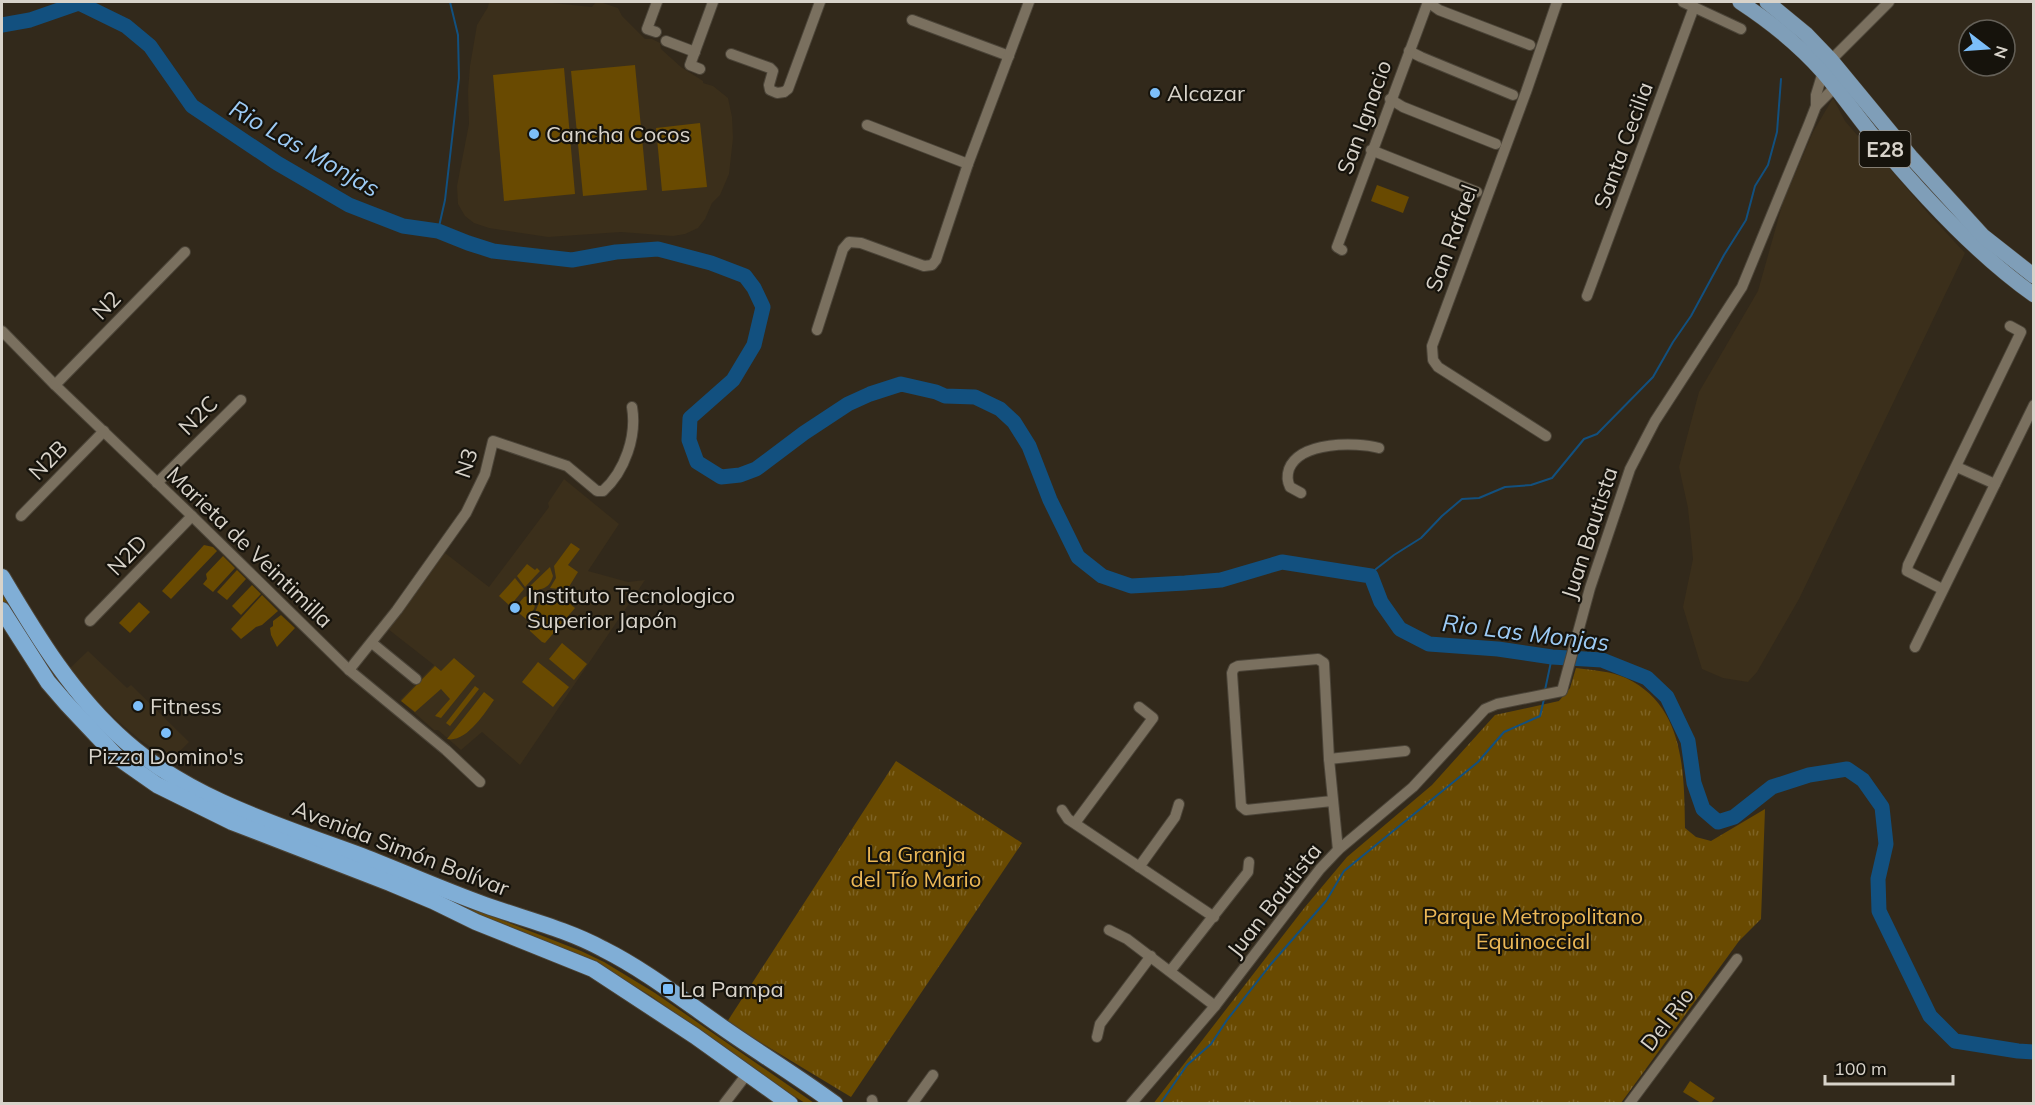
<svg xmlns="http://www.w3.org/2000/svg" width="2035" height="1105" font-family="Mulish,sans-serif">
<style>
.built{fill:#3b2f1b}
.grass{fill:#694a01}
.park{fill:url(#park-tufts)}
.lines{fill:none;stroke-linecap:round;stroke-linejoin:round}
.stream{stroke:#12507f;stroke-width:2}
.river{stroke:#12507f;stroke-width:15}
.minor-casing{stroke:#4b4438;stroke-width:12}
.primary-casing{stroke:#4b4438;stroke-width:16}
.trunk-casing{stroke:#4b4438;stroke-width:18}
.minor{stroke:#7a705f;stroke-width:10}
.primary{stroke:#7f9eb8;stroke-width:15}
.trunk{stroke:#80aed6;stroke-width:16}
.poi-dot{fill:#7cbef9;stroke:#16130c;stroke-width:2}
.labels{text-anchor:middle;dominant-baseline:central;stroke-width:4.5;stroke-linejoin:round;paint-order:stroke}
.shield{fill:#16130c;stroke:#9e9991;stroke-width:1.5}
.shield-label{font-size:21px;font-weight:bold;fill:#d8d3ca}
.poi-label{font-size:22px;fill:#d8d3ca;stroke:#16130c;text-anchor:start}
.street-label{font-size:22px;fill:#d8d3ca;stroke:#16130c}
.park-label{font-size:22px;fill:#ecb857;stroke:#16130c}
.water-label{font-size:24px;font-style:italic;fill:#9ccaf4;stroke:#16130c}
</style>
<defs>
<pattern id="park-tufts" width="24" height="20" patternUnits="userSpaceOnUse" patternTransform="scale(1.5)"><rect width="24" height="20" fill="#694a01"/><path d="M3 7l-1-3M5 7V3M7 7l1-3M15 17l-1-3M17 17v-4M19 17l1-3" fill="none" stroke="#7e6325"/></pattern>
</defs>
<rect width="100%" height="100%" fill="#32291b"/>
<!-- built -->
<g class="built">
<path d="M489,2H543L592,7L596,2H600L618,8L622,16L645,39H652L660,43L661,49L681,67L703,81V83L713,86L728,98L732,117L733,138L729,174L720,195L712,203L705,219L698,228L685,234L673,236L621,232L548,237L489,228L474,223L465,216L458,204L457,186L469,124L468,91L470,66L477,25L488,7Z"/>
<path d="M1833,98L1845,121L1858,136L1869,144L1927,212L1965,253L1799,599L1757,672L1748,682L1723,678L1702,669L1683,607L1693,559L1688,508L1679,467L1699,392L1758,291L1783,202L1813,132Z"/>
<path d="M564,479L619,524L588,571L628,582L645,580L520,765L482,732L461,750L438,730H434L400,700L434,665L388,629L445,553L489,587L549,507L548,503Z"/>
<path d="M88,651L127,688L131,685L189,742L170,761L139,739L119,722L95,699L69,669Z"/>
</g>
<!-- grass -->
<g class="grass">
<path d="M635,65L647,190L583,196L571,71Z"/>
<path d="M564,68L575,194L504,201L493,75Z"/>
<path d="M700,123L707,187L662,191L656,128Z"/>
<path d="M1377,185L1409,197L1403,213L1371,201Z"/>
<path d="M571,543L580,549L568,565L578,572L567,590L550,588L556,578L554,566Z"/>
<path d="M204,545L213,547L217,551L171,599L162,591Z"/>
<path d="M223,556L235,568L213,592L203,584L207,579L206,574Z"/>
<path d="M527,564L535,570L537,568L540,571L525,587L517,576Z"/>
<path d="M550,567L553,576C549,591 539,589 527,592L528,588Z"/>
<path d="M237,570L246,579L227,600L217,592Z"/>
<path d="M515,578L524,589L510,606L499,596Z"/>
<path d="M252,585L261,594L241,615L232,606Z"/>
<path d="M2,591L29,637L129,753L471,908L581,951L604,962L655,993L814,1103H805L759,1074L651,996L602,967L218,811L117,749L70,699L11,617L2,601Z"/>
<path d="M548,592L561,594L560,596L575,608L545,643L542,642L530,631C532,621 539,596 548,592Z"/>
<path d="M538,593L534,609L526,619L514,609L524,597Z"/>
<path d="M262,595L278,611L262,625L256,627L241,639L231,629Z"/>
<path d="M139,602L150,612L130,633L119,623Z"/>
<path d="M281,615L295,628L277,647L271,635L270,628L273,626V621Z"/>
<path d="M562,643L587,664L574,680L549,659Z"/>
<path d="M454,658L475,676L441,718L435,716L450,699L441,689L415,712L401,701L435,666L441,671Z"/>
<path d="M538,662L569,687L553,707L522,682Z"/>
<path d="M475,686L479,689L450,726L446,723Z"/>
<path d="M484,692L494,700C484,714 466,743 447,739Z"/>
<path d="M1690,1081L1715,1098L1711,1103H1701L1683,1092Z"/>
</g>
<!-- park -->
<g class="park">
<path d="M1576,668C1591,670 1611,671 1626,678C1685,706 1684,772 1685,828L1696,837L1711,841L1765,809L1761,919L1739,941L1621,1103L1153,1104L1305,907L1347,857L1432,785L1495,715L1559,701L1570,688Z"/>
<path d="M896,761L1022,843L851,1097L727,1022Z"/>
</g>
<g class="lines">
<!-- stream -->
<g class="stream">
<path d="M438,231L445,200L459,78L458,35L450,2"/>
<path d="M1371,576L1376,569L1394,555L1421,538L1442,516L1462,499L1479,498L1505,487L1531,485L1552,478L1584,439L1597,434L1653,377L1673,342L1691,316L1724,255L1746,220L1755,186L1768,165L1777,132L1781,79"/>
<path d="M1545,690L1552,657"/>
<path d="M1160,1104L1187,1065L1211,1044L1227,1020L1271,964L1326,901L1344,871L1478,762L1504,732L1540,716L1544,699"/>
</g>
<!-- river -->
<path class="river" d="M2,25L30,20L79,3L126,26L150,46L192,106L277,163L349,205L403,226L438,231L468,243L493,251L572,260L616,252L658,249L711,263L745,276L754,288L763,307L754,345L733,380L690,418L689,440L697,462L721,477L740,475L756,469L804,433L848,404L870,394L901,384L936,392L945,396L975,397L1000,409L1014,422L1029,446L1050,500L1078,557L1102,576L1131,586L1185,583L1221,580L1282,562L1371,576L1381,602L1400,629L1429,644L1498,649L1552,657L1602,660L1647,678L1667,697L1688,741L1694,783L1703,809L1718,822L1734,817L1772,787L1809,775L1847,769L1863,780L1882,807L1886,844L1878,879L1879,911L1930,1016L1955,1041L2018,1051L2034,1052"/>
<defs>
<g id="minor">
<path d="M1428,2L1439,10L1530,45"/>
<path d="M1683,2L1741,29"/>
<path d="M912,20L1009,56"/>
<path d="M656,32L647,29L657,2"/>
<path d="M666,41L695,52"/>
<path d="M1409,51L1421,57L1513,95"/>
<path d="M731,54L770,68L773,71L769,85L770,90L777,93L784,92"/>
<path d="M700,69L690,65L713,2"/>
<path d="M784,92L788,89L820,2"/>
<path d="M1390,99L1403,107L1496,144"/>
<path d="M1816,106L1839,83"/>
<path d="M867,125L968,164"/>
<path d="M1371,150L1477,192"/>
<path d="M1342,250L1337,247L1428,2"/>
<path d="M1587,296L1694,7"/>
<path d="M817,330L843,249L849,242L861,243L924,266L932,265L936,260L968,164L1029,2"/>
<path d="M2,331L55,385L192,516L349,670L446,750L480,782"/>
<path d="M55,385L185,252"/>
<path d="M1546,436L1438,367L1433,360L1432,346L1526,92L1557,2"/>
<path d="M1957,467L1995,484"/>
<path d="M157,483L241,400"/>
<path d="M1301,493L1290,487C1287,481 1287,475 1289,469C1300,441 1356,442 1379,448"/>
<path d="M21,516L104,431"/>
<path d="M1942,589L1907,571L1908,565L2021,332L2010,326"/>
<path d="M90,621L192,516"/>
<path d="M372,643L416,679"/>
<path d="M1915,647L2034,405"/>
<path d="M349,670L397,610L466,513L485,474L493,441L567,466L597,491H603C625,471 637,436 632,407"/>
<path d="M1329,759L1405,751"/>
<path d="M1332,801L1246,810L1241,806L1232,673L1234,668L1238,666L1318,659L1324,663L1329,759L1338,850"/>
<path d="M1062,810L1068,819L1214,917"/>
<path d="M1075,823L1153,718L1139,707"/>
<path d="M1139,867L1175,817L1179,804"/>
<path d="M1109,930L1127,939L1215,1006"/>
<path d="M1171,970L1248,872L1249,862"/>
<path d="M1097,1037L1100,1024L1151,956"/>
<path d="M872,1100L873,1104"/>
<path d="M724,1104L747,1074"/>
<path d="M912,1104L933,1075"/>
<path d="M1131,1104L1215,1006L1320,869L1338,850L1413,787L1485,709L1497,704L1562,691L1590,588L1630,469L1655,421L1742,287L1809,124L1816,106V95L1823,72L1831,60L1889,2"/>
<path d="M1629,1104L1737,959"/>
</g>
<g id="primary">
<path d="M1740,2C1769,21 1800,46 1823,72C1841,93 1857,116 1874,137C1920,193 1975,253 2034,295"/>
<path d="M1767,2L1806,34L1831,60L1911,157L1983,236L2034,276"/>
</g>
<g id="trunk">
<path d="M2,577C37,636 73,696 126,742C192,800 281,826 362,856C403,872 443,890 485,905C524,919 566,929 603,949C645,970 683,1000 722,1027C759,1053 799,1077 835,1104"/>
<path d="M2,610L48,682L67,704L117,757L157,785L232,822L390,883L433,901L476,922L593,969L695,1036L790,1104"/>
</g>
</defs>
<!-- minor casing -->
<use href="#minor" class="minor-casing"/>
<!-- primary casing -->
<use href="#primary" class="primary-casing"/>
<!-- trunk casing -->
<use href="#trunk" class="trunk-casing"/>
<!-- minor -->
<use href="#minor" class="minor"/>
<!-- primary -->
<use href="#primary" class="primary"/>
<!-- trunk -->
<use href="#trunk" class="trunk"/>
</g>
<!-- markers -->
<g class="poi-dot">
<circle cx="1155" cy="93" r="6"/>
<circle cx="534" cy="134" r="6"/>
<circle cx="515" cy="608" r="6"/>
<circle cx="138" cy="706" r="6"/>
<circle cx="166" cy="733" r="6"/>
<rect x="662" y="983" width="12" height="12" rx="3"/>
</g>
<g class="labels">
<!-- shield labels -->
<rect class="shield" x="1859.5" y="131" width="51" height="36" rx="4.5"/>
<g class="shield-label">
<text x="1885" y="149">E28</text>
</g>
<!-- poi labels -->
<g class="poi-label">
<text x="1167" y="93">Alcazar</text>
<text x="546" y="134">Cancha Cocos</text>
<text x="527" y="595">Instituto Tecnologico<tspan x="527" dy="25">Superior Japón</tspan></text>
<text x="150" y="706">Fitness</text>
<text x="166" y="756" text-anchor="middle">Pizza Domino's</text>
<text x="680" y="989">La Pampa</text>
</g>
<!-- street labels -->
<g class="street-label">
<text transform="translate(1364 117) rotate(-70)">San Ignacio</text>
<text transform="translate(1623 145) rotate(-70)">Santa Cecilia</text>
<text transform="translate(1451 238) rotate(-70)">San Rafael</text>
<text transform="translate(106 305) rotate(-46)">N2</text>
<text transform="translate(198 415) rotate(-45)">N2C</text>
<text transform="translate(48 460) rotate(-46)">N2B</text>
<text transform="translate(466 463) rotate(-72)">N3</text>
<text transform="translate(1589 533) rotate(-72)">Juan Bautista</text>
<text transform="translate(250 547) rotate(44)">Marieta de Veintimilla</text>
<text transform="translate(127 555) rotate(-46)">N2D</text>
<text transform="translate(401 848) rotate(21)">Avenida Simón Bolívar</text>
<text transform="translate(1274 900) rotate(-52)">Juan Bautista</text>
<text transform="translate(1667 1019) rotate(-53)">Del Rio</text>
</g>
<!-- park labels -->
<g class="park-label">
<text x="916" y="854">La Granja<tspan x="916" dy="25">del Tío Mario</tspan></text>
<text x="1533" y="916">Parque Metropolitano<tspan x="1533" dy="25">Equinoccial</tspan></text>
</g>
<!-- water labels -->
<g class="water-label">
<text transform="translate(305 148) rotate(30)">Rio Las Monjas</text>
<text transform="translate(1526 632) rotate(7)">Rio Las Monjas</text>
</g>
</g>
<!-- border -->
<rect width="2035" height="1105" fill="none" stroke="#d8d3ca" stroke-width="6"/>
<!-- north arrow -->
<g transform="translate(1987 48) rotate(107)"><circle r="28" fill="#16130c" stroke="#646058" stroke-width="1.5"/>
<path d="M0-4.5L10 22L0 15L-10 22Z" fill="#7cbef9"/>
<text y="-9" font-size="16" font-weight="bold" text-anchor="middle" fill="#d8d3ca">N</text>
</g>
<!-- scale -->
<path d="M1825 1075v9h128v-9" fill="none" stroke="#d8d3ca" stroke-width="3"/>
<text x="1834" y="1075" font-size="18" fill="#d8d3ca" stroke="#16130c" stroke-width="4.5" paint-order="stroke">100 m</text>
</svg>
